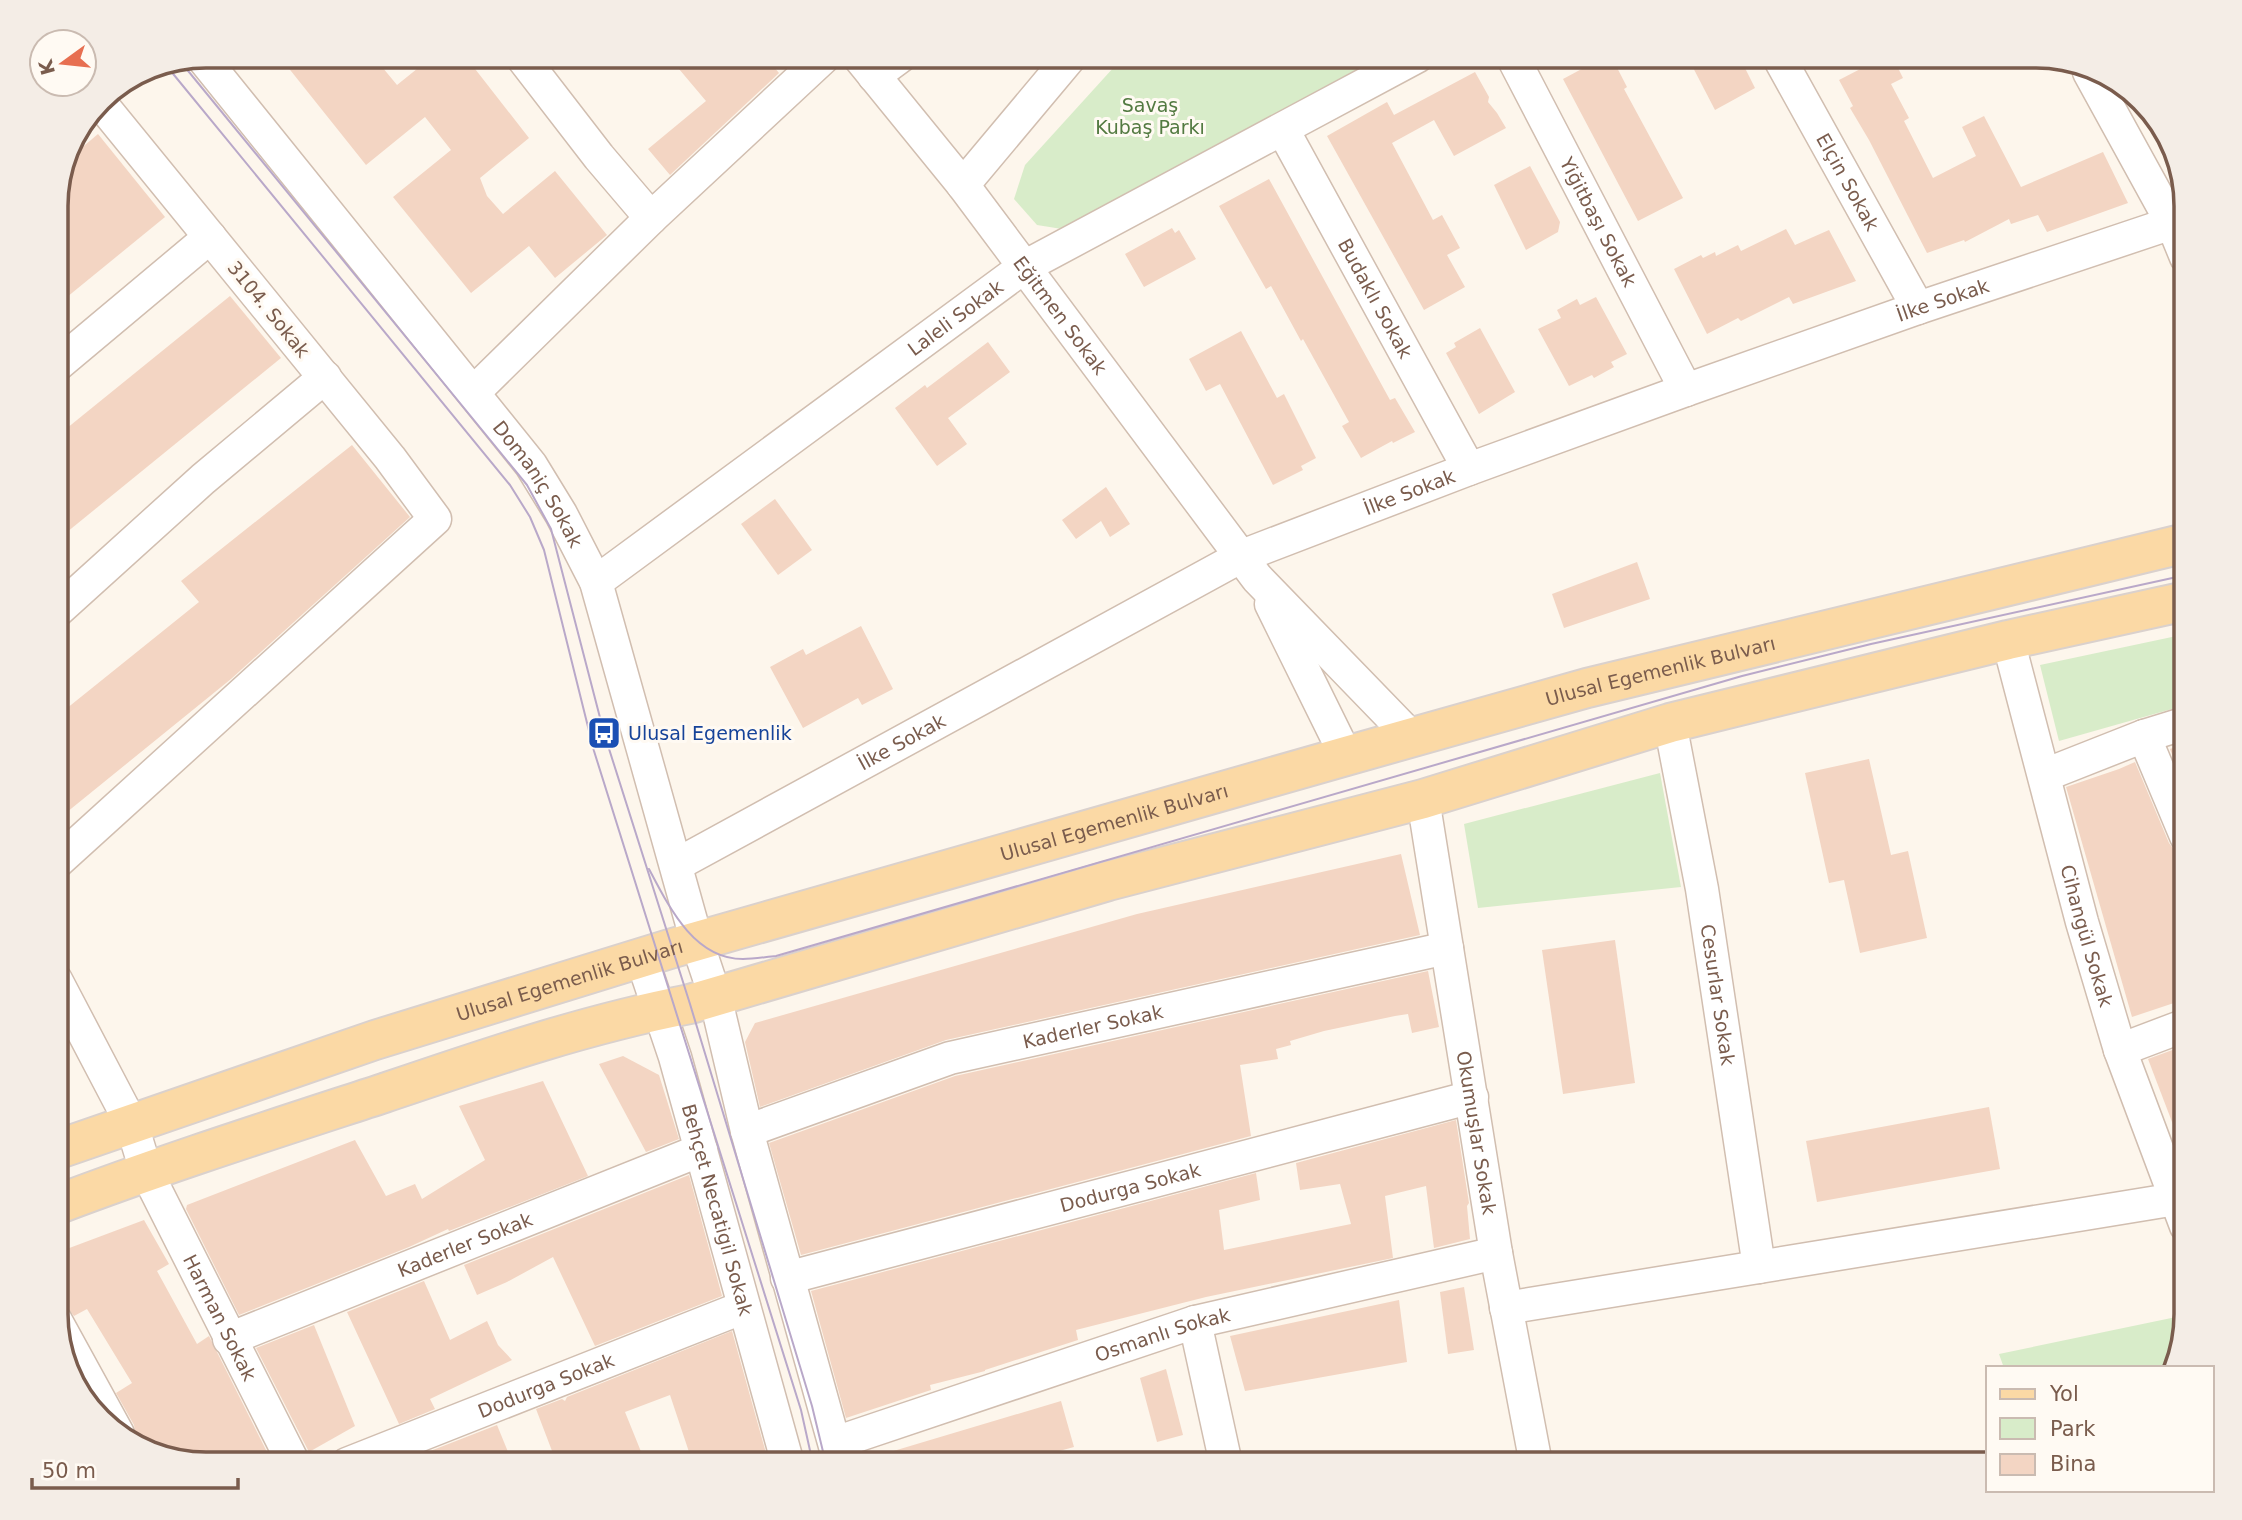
<svg xmlns="http://www.w3.org/2000/svg" width="2242" height="1520" font-family="'DejaVu Sans',sans-serif">
<style>
.green{fill:#d8ecc9}
.building{fill:#f3d5c3}
.lines{fill:none;stroke-linecap:round;stroke-linejoin:round}
.minor-casing{stroke:#d1beb0;stroke-width:35}
.major-casing{stroke:#dad1cd;stroke-width:42}
.minor{stroke:#fff;stroke-width:32}
.major{stroke:#fbd9a5;stroke-width:38}
.tram{stroke:#b9a8c9;stroke-width:2}
.labels{text-anchor:middle;dominant-baseline:central;stroke-width:6;stroke-linejoin:round;paint-order:stroke}
.park-label{font-size:19px;fill:#537a41;stroke:#fffaf3}
.street-label{font-size:19px;fill:#7a5c4d;stroke:#fffaf3}
.transit-label{font-size:19px;fill:#164399;stroke:#fffaf3;text-anchor:start}
.rim{fill:none;stroke:#7a5c4d;stroke-width:3.5}
</style>
<rect width="100%" height="100%" fill="#fdf6ec"/>
<!-- green -->
<g class="green">
<path d="M1124,56H1386L1062,229L1037,225L1014,199L1025,165Z"/>
<path d="M2186,634V705L2059,741L2040,665Z"/>
<path d="M1660,773L1681,887L1478,908L1464,824Z"/>
<path d="M2181,1316L2183,1322L2169,1368H2004L1999,1354Z"/>
</g>
<!-- building -->
<g class="building">
<path d="M279,56H373L397,85L433,56H465L529,138L480,178L487,196L503,214L555,171L607,235L555,278L529,246L471,293L393,197L451,150L425,117L366,165Z"/>
<path d="M668,56H765L779,73L670,175L648,149L706,101Z"/>
<path d="M1606,56H1611L1627,87L1624,89L1683,198L1638,221L1563,79Z"/>
<path d="M1687,56H1739L1755,88L1715,110Z"/>
<path d="M1863,56H1892L1903,78L1891,84L1909,118L1904,121L1933,178L1976,156L1962,127L1984,116L2021,187L2103,152L2128,203L2047,232L2038,215L2011,224L2009,219L1965,242L1964,240L1927,253L1869,140L1850,108L1853,106L1839,80L1868,65Z"/>
<path d="M1475,72L1489,97L1488,102L1497,113L1506,128L1454,156L1434,120L1392,143L1433,220L1442,215L1460,248L1447,255L1465,287L1424,310L1327,136L1387,102L1394,115Z"/>
<path d="M98,134L165,217L56,306V197L65,162Z"/>
<path d="M1530,166L1560,222L1558,232L1526,250L1494,185Z"/>
<path d="M1269,179L1390,400L1395,398L1415,432L1393,443L1392,441L1361,458L1342,426L1349,422L1303,339L1301,341L1271,286L1266,289L1219,206Z"/>
<path d="M1172,228L1175,233L1179,230L1196,259L1144,287L1125,254Z"/>
<path d="M1786,229L1795,245L1829,230L1856,281L1793,304L1789,297L1741,321L1738,318L1707,334L1674,269L1701,255L1703,258L1715,252L1716,256L1738,245L1741,251Z"/>
<path d="M230,296L281,358L56,541V437Z"/>
<path d="M1596,297L1627,354L1611,362L1614,367L1594,378L1592,375L1569,386L1538,329L1561,318L1557,310L1577,299L1580,305Z"/>
<path d="M1480,328L1515,392L1479,414L1446,353L1456,347L1454,343Z"/>
<path d="M1241,331L1277,398L1284,394L1316,458L1301,466L1303,470L1273,485L1220,384L1206,391L1189,359Z"/>
<path d="M988,342L1010,372L948,418L967,444L937,466L895,408L925,385L927,388Z"/>
<path d="M352,445L410,517L231,679L56,821V717L199,602L181,581Z"/>
<path d="M1106,487L1130,524L1110,537L1101,521L1076,539L1062,520Z"/>
<path d="M775,499L812,550L778,575L741,524Z"/>
<path d="M1637,562L1650,599L1564,628L1552,594Z"/>
<path d="M861,626L893,689L862,705L858,698L803,728L770,667L803,649L806,655Z"/>
<path d="M2186,743V789L2170,749Z"/>
<path d="M1869,759L1891,855L1908,851L1927,938L1860,953L1844,880L1829,883L1805,773Z"/>
<path d="M2135,762L2169,843L2175,851L2186,854V999L2132,1017L2066,787L2119,769Z"/>
<path d="M1401,854L1420,935L946,1040L760,1107L745,1042L755,1023L1137,914Z"/>
<path d="M1615,940L1635,1083L1563,1094L1542,950Z"/>
<path d="M1428,971L1439,1027L1412,1033L1408,1014L1395,1016L1324,1031L1290,1041L1291,1045L1276,1049L1278,1059L1240,1065L1251,1136L801,1255L769,1143L955,1076Z"/>
<path d="M2186,1045V1156H2185L2148,1059Z"/>
<path d="M623,1056L659,1075L679,1139L646,1152L599,1064Z"/>
<path d="M543,1081L588,1176L449,1231L448,1229L409,1247L239,1315L186,1209L187,1205L355,1140L386,1196L415,1184L422,1199L485,1160L459,1106Z"/>
<path d="M1989,1107L2000,1169L1817,1202L1806,1141Z"/>
<path d="M1456,1120L1469,1203L1467,1206L1470,1239L1434,1248L1426,1186L1385,1196L1393,1258L1206,1297L1076,1330L1078,1340L985,1370V1371L930,1385L931,1390L846,1418L811,1291L1256,1173L1260,1200L1219,1210L1224,1250L1351,1224L1340,1184L1300,1190L1296,1163Z"/>
<path d="M689,1175L722,1296L595,1346L553,1257L507,1282L477,1295L464,1265Z"/>
<path d="M144,1220L169,1264L157,1271L197,1344L209,1336L273,1464H207L140,1444L136,1437L134,1425L116,1393L132,1383L87,1309L74,1316L66,1306L56,1303V1253Z"/>
<path d="M424,1281L450,1340L487,1321L498,1345L512,1360L430,1399L435,1409L399,1424L347,1312Z"/>
<path d="M1464,1287L1474,1350L1448,1354L1440,1292Z"/>
<path d="M1399,1300L1407,1362L1245,1391L1230,1336Z"/>
<path d="M314,1325L355,1426L309,1452L256,1348Z"/>
<path d="M732,1331L769,1464H693L670,1395L625,1412L646,1464H557L536,1409L562,1399L565,1401L567,1397Z"/>
<path d="M1166,1369L1183,1435L1157,1442L1140,1378Z"/>
<path d="M1061,1401L1074,1447L1011,1464H871L870,1458Z"/>
<path d="M497,1425L513,1464H418L415,1457Z"/>
</g>
<g class="lines">
<defs>
<g id="minor">
<path d="M521,56L599,157L651,218L825,56"/>
<path id="s1" d="M858,56L963,185L1257,578L1412,738"/>
<path id="s2" d="M1512,56L1686,390"/>
<path id="s3" d="M1778,56L1918,308"/>
<path id="s4" d="M202,57L531,465L561,514L596,582L697,942L715,996L747,1131L840,1464"/>
<path d="M2089,72L2172,223L2186,257"/>
<path d="M874,76L901,56"/>
<path id="s5" d="M1283,130L1469,469"/>
<path d="M963,185L1071,56"/>
<path d="M56,366L210,237"/>
<path d="M474,392L651,218"/>
<path id="s6" d="M596,582L1024,267L1418,56"/>
<path d="M1271,604L1346,756"/>
<path d="M56,612L203,479L325,377"/>
<path id="s7" d="M2008,640L2082,922L2120,1050L2186,1226"/>
<path id="s8" d="M1670,723L1702,889L1759,1267"/>
<path d="M2144,736L2186,836"/>
<path d="M2045,775L2144,736L2186,723"/>
<path id="s9" d="M1423,799L1496,1253L1536,1464"/>
<path d="M56,863L435,519L390,458L99,101"/>
<path id="s10" d="M676,865L1242,556L1469,469L1686,390L1918,308L2172,223L2186,216"/>
<path id="s11" d="M642,959L675,1057L788,1464"/>
<path id="s12" d="M56,980L132,1125L146,1171L294,1464"/>
<path d="M2120,1050L2186,1025"/>
<path id="s13" d="M747,1131L950,1058L1447,948"/>
<path id="s14" d="M787,1278L1472,1097"/>
<path d="M1506,1308L2176,1199"/>
<path d="M56,1321L118,1434"/>
<path d="M1195,1322L1226,1464"/>
<path id="s15" d="M229,1339L701,1150"/>
<path id="s16" d="M835,1443L1195,1322L1496,1253"/>
<path id="s17" d="M347,1464L744,1307"/>
</g>
<g id="major">
<path id="s18" d="M56,1150L375,1040L673,948L1346,756L1587,688L2186,543"/>
<path d="M56,1205C164,1164 274,1129 384,1093C484,1059 586,1024 690,1004L1108,881L1423,799L1670,723L2008,640L2186,601"/>
</g>
</defs>
<!-- minor casing -->
<use href="#minor" class="minor-casing"/>
<!-- major casing -->
<use href="#major" class="major-casing"/>
<!-- minor -->
<use href="#minor" class="minor"/>
<!-- major -->
<use href="#major" class="major"/>
<!-- tram -->
<g class="tram">
<path d="M180,61L527,485L551,529L604,733L690,1004L812,1406L826,1464"/>
<path d="M165,64L510,485L530,517L544,550L594,751L801,1410L813,1464"/>
<path d="M649,869C669,907 694,959 743,959C754,959 765,957 776,956L1742,676L1871,644L2186,575"/>
</g>
</g>
<!-- icons -->
<defs>
<symbol id="bus-square" viewBox="-11 -11 22 22"><rect x="-9" y="-9" width="18" height="18" rx="4" fill="#1a4fb4" stroke="#fffaf3"/><path d="M-5-6H5V4H4V6H2V4H-2V6H-4V4H-5ZM-3.5-4V0h7V-4ZM-3.5 1.2v1.5H-2V1.2ZM2 1.2v1.5H3.5V1.2Z" fill="#fff"/></symbol>
</defs>
<g fill-rule="evenodd">
<use href="#bus-square" x="585" y="714" width="38" height="38"/>
</g>
<g class="labels">
<!-- park labels -->
<g class="park-label">
<text x="1150" y="105">Savaş<tspan x="1150" dy="22">Kubaş Parkı</tspan></text>
</g>
<!-- street labels -->
<g class="street-label">
<text stroke="none"><textPath href="#s3" startOffset="144">Elçin Sokak</textPath></text>
<text stroke="none"><textPath href="#s2" startOffset="187">Yiğitbaşı Sokak</textPath></text>
<text stroke="none"><textPath href="#s5" startOffset="192">Budaklı Sokak</textPath></text>
<text stroke="none"><textPath href="#s10" startOffset="1391">İlke Sokak</textPath></text>
<text transform="translate(269 309) rotate(51)">3104. Sokak</text>
<text stroke="none"><textPath href="#s1" startOffset="329">Eğitmen Sokak</textPath></text>
<text stroke="none"><textPath href="#s6" startOffset="446">Laleli Sokak</textPath></text>
<text stroke="none"><textPath href="#s4" startOffset="544">Domaniç Sokak</textPath></text>
<text stroke="none"><textPath href="#s10" startOffset="824">İlke Sokak</textPath></text>
<text stroke="none"><textPath href="#s18" startOffset="1675">Ulusal Egemenlik Bulvarı</textPath></text>
<text stroke="none"><textPath href="#s10" startOffset="257">İlke Sokak</textPath></text>
<text stroke="none"><textPath href="#s18" startOffset="1108">Ulusal Egemenlik Bulvarı</textPath></text>
<text stroke="none"><textPath href="#s7" startOffset="306">Cihangül Sokak</textPath></text>
<text stroke="none"><textPath href="#s18" startOffset="541">Ulusal Egemenlik Bulvarı</textPath></text>
<text stroke="none"><textPath href="#s8" startOffset="276">Cesurlar Sokak</textPath></text>
<text stroke="none"><textPath href="#s13" startOffset="362">Kaderler Sokak</textPath></text>
<text stroke="none"><textPath href="#s9" startOffset="338">Okumuşlar Sokak</textPath></text>
<text stroke="none"><textPath href="#s14" startOffset="355">Dodurga Sokak</textPath></text>
<text stroke="none"><textPath href="#s11" startOffset="262">Behçet Necatigil Sokak</textPath></text>
<text stroke="none"><textPath href="#s15" startOffset="254">Kaderler Sokak</textPath></text>
<text stroke="none"><textPath href="#s12" startOffset="376">Harman Sokak</textPath></text>
<text stroke="none"><textPath href="#s16" startOffset="345">Osmanlı Sokak</textPath></text>
<text stroke="none"><textPath href="#s17" startOffset="214">Dodurga Sokak</textPath></text>
</g>
<!-- transit labels -->
<g class="transit-label">
<text x="628" y="733">Ulusal Egemenlik</text>
</g>
</g>
<!-- crop -->
<path d="M0 0H2242V1520H0ZM206 68H2036A138 138 0 0 1 2174 206V1314A138 138 0 0 1 2036 1452H206A138 138 0 0 1 68 1314V206A138 138 0 0 1 206 68Z" fill="#f4ede6" fill-rule="evenodd"/>
<path class="rim" d="M206 68H2036A138 138 0 0 1 2174 206V1314A138 138 0 0 1 2036 1452H206A138 138 0 0 1 68 1314V206A138 138 0 0 1 206 68Z"/>
<!-- legend -->
<rect x="1986" y="1366" width="228" height="126" fill="#fffaf3" stroke="#cabbb1" stroke-width="2"/>
<rect x="2000" y="1389" width="35" height="10" fill="#fbd9a5" stroke="#cabbb1" stroke-width="2"/>
<text x="2050" y="1401" font-size="21" fill="#7a5c4d">Yol</text>
<rect x="2000" y="1418" width="35" height="21" fill="#d8ecc9" stroke="#cabbb1" stroke-width="2"/>
<text x="2050" y="1436" font-size="21" fill="#7a5c4d">Park</text>
<rect x="2000" y="1454" width="35" height="21" fill="#f3d5c3" stroke="#cabbb1" stroke-width="2"/>
<text x="2050" y="1471" font-size="21" fill="#7a5c4d">Bina</text>
<!-- north arrow -->
<g transform="translate(63 63) rotate(255)"><circle r="33" fill="#fffaf3" stroke="#cabbb1" stroke-width="2"/>
<path d="M0-5L12 26L0 18L-12 26Z" fill="#e76f51"/>
<text y="-10" font-size="19" font-weight="bold" text-anchor="middle" fill="#7a5c4d">K</text>
</g>
<!-- scale -->
<path d="M32 1478v10h206v-10" fill="none" stroke="#7a5c4d" stroke-width="3.5"/>
<text x="42" y="1478" font-size="21" fill="#7a5c4d" stroke="#fffaf3" stroke-width="5" paint-order="stroke">50 m</text>
</svg>
